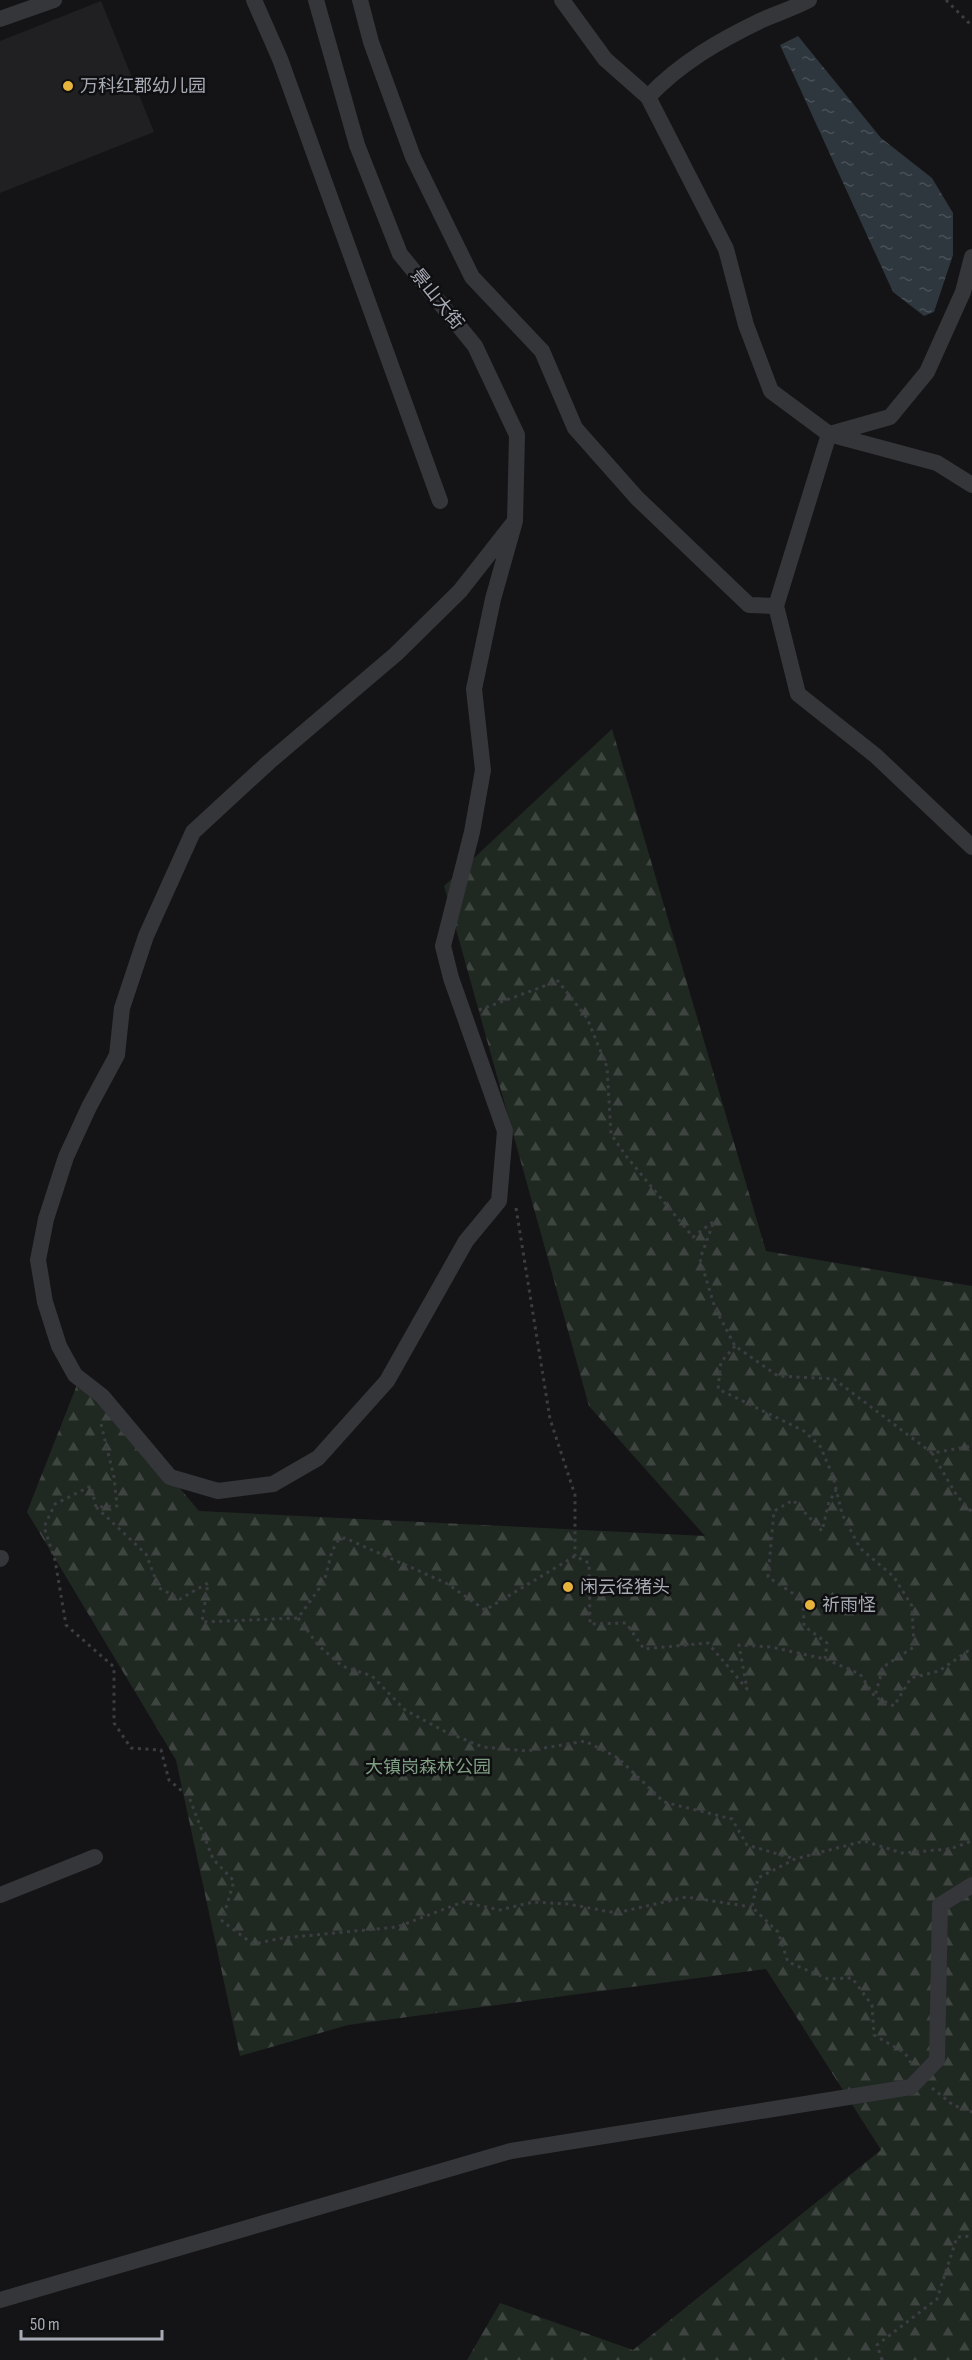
<svg xmlns="http://www.w3.org/2000/svg" width="972" height="2360" font-family="'Sofia Sans Condensed','Noto Sans SC',sans-serif">
<style>
.built{fill:#202023}
.forest{fill:url(#forest-firs)}
.water{fill:url(#water-ripples)}
.lines{fill:none;stroke-linecap:round;stroke-linejoin:round}
.path{stroke:#3b3d41;stroke-width:3;stroke-dasharray:3 4.5;stroke-linecap:butt}
.minor{stroke:#35363a;stroke-width:16}
.poi-dot{fill:#e6b33c;stroke:#0f0f11;stroke-width:2}
.labels{text-anchor:middle;dominant-baseline:central;stroke-width:5;stroke-linejoin:round;paint-order:stroke}
.poi-label{font-size:18px;fill:#a7abb5;stroke:#0f0f11;text-anchor:start}
.street-label{font-size:18px;fill:#a7abb5;stroke:#0f0f11}
.park-label{font-size:18px;fill:#7f9f82;stroke:#0f0f11}
</style>
<defs>
<pattern id="forest-firs" width="22" height="20" patternUnits="userSpaceOnUse" patternTransform="scale(1.5)"><rect width="22" height="20" fill="#202822"/><path d="M5 1l3.5 6h-7zM16 11l3.5 6h-7z" fill="#3e4440"/></pattern>
<pattern id="water-ripples" width="26" height="14" patternUnits="userSpaceOnUse" patternTransform="scale(1.5)"><rect width="26" height="14" fill="#2e363e"/><path d="M2 4q2-2 4 0t4 0M15 11q2-2 4 0t4 0" fill="none" stroke="#495058"/></pattern>
</defs>
<rect width="100%" height="100%" fill="#141416"/>
<!-- built -->
<path class="built" d="M101,1L154,132L0,193V41Z"/>
<!-- forest -->
<path class="forest" d="M612,729L766,1251L972,1286V2360H467L500,2303L633,2350L881,2150L766,1969L348,2025L240,2056L176,1760L27,1512L82,1372L199,1511L705,1536L589,1406L444,886Z"/>
<!-- water -->
<path class="water" d="M798,36L881,138L932,178L953,213V255L934,312L924,316L893,292L780,45Z"/>
<g class="lines">
<!-- path -->
<g class="path">
<path d="M946,0L972,26"/>
<path d="M479,1010L558,981L587,1018L607,1067L611,1134L626,1156L693,1237L714,1221L700,1259L715,1308L735,1346L778,1376L834,1379L932,1453L972,1446"/>
<path d="M516,1208L550,1419L575,1495V1556"/>
<path d="M735,1346L721,1362L718,1389L804,1431L820,1446L833,1476L842,1514L860,1548L894,1577L912,1606L914,1647L883,1667L875,1696"/>
<path d="M101,1424L114,1477L117,1506L96,1507L146,1554L159,1588L180,1599L208,1583L202,1622L298,1618L324,1582L332,1551L339,1539L345,1538L446,1583L485,1610L575,1556L589,1563L590,1624L626,1623L644,1649L708,1643L747,1689L739,1645L771,1647L825,1659L860,1674L875,1697L894,1706L911,1678L939,1671L968,1651L972,1654"/>
<path d="M932,1453L957,1496L972,1512"/>
<path d="M96,1507L91,1486L55,1504L44,1527L55,1560L66,1625L114,1667V1723L131,1748L161,1750L169,1780L189,1797L213,1859L234,1881L222,1921L253,1944L283,1938L397,1927L463,1902L500,1910L533,1902L568,1904L616,1913L686,1897L752,1907"/>
<path d="M298,1618L318,1645L342,1666L372,1676L405,1710L444,1731L483,1747L527,1751L585,1741L618,1758L664,1802L732,1819L747,1845L795,1859"/>
<path d="M825,1659L827,1643L804,1626L803,1600L768,1577L774,1511L793,1500L822,1531L829,1502L836,1490"/>
<path d="M911,2063L905,2053L874,2035L872,2005L852,1978L828,1979L788,1962L778,1932L752,1907L758,1878L795,1859L864,1841L902,1853L950,1849L972,1841"/>
<path d="M932,2088L953,2105L972,2112"/>
<path d="M882,2360L877,2345L937,2299L957,2237L972,2236"/>
</g>
<!-- minor -->
<g class="minor">
<path d="M254,0L280,59L440,501"/>
<path d="M316,0L357,145L400,254L475,346L517,435L515,521L493,599L474,689L483,770L472,832L443,946L451,978L505,1131L499,1201L466,1241L387,1381L318,1458L273,1484L218,1491L170,1477L102,1396L75,1375L59,1346L45,1302L38,1260L46,1219L66,1157L89,1107L117,1055L122,1008L146,936L193,832L269,762L396,654L460,591L515,521"/>
<path d="M360,0L371,42L413,157L472,277L542,351L575,428L637,498L749,605L776,606"/>
<path d="M562,0L605,59L648,97L726,249L746,325L771,391L829,434L937,463L972,485"/>
<path d="M0,19L54,0"/>
<path d="M648,97C680,63 720,40 762,20C778,13 794,8 809,0"/>
<path d="M829,434L776,606L798,694L876,756L972,847"/>
<path d="M830,434L890,417L927,372L963,292L972,257"/>
<path d="M0,1559L1,1558"/>
<path d="M0,1895L95,1857"/>
<path d="M0,2300L511,2151L911,2087L937,2060L940,1905L972,1885"/>
</g>
</g>
<!-- markers -->
<g class="poi-dot">
<circle cx="68" cy="86" r="6"/>
<circle cx="568" cy="1587" r="6"/>
<circle cx="810" cy="1605" r="6"/>
</g>
<g class="labels">
<!-- poi labels -->
<g class="poi-label">
<text x="80" y="86">万科红郡幼儿园</text>
<text x="580" y="1587">闲云径猪头</text>
<text x="822" y="1605">祈雨怪</text>
</g>
<!-- street labels -->
<g class="street-label">
<text transform="translate(437 299) rotate(51)">景山大街</text>
</g>
<!-- park labels -->
<g class="park-label">
<text x="428" y="1767">大镇岗森林公园</text>
</g>
</g>
<!-- scale -->
<path d="M21 2330v9h141v-9" fill="none" stroke="#a7abb5" stroke-width="3"/>
<text x="30" y="2330" font-size="18" fill="#a7abb5" stroke="#0f0f11" stroke-width="4.5" paint-order="stroke">50 m</text>
</svg>
